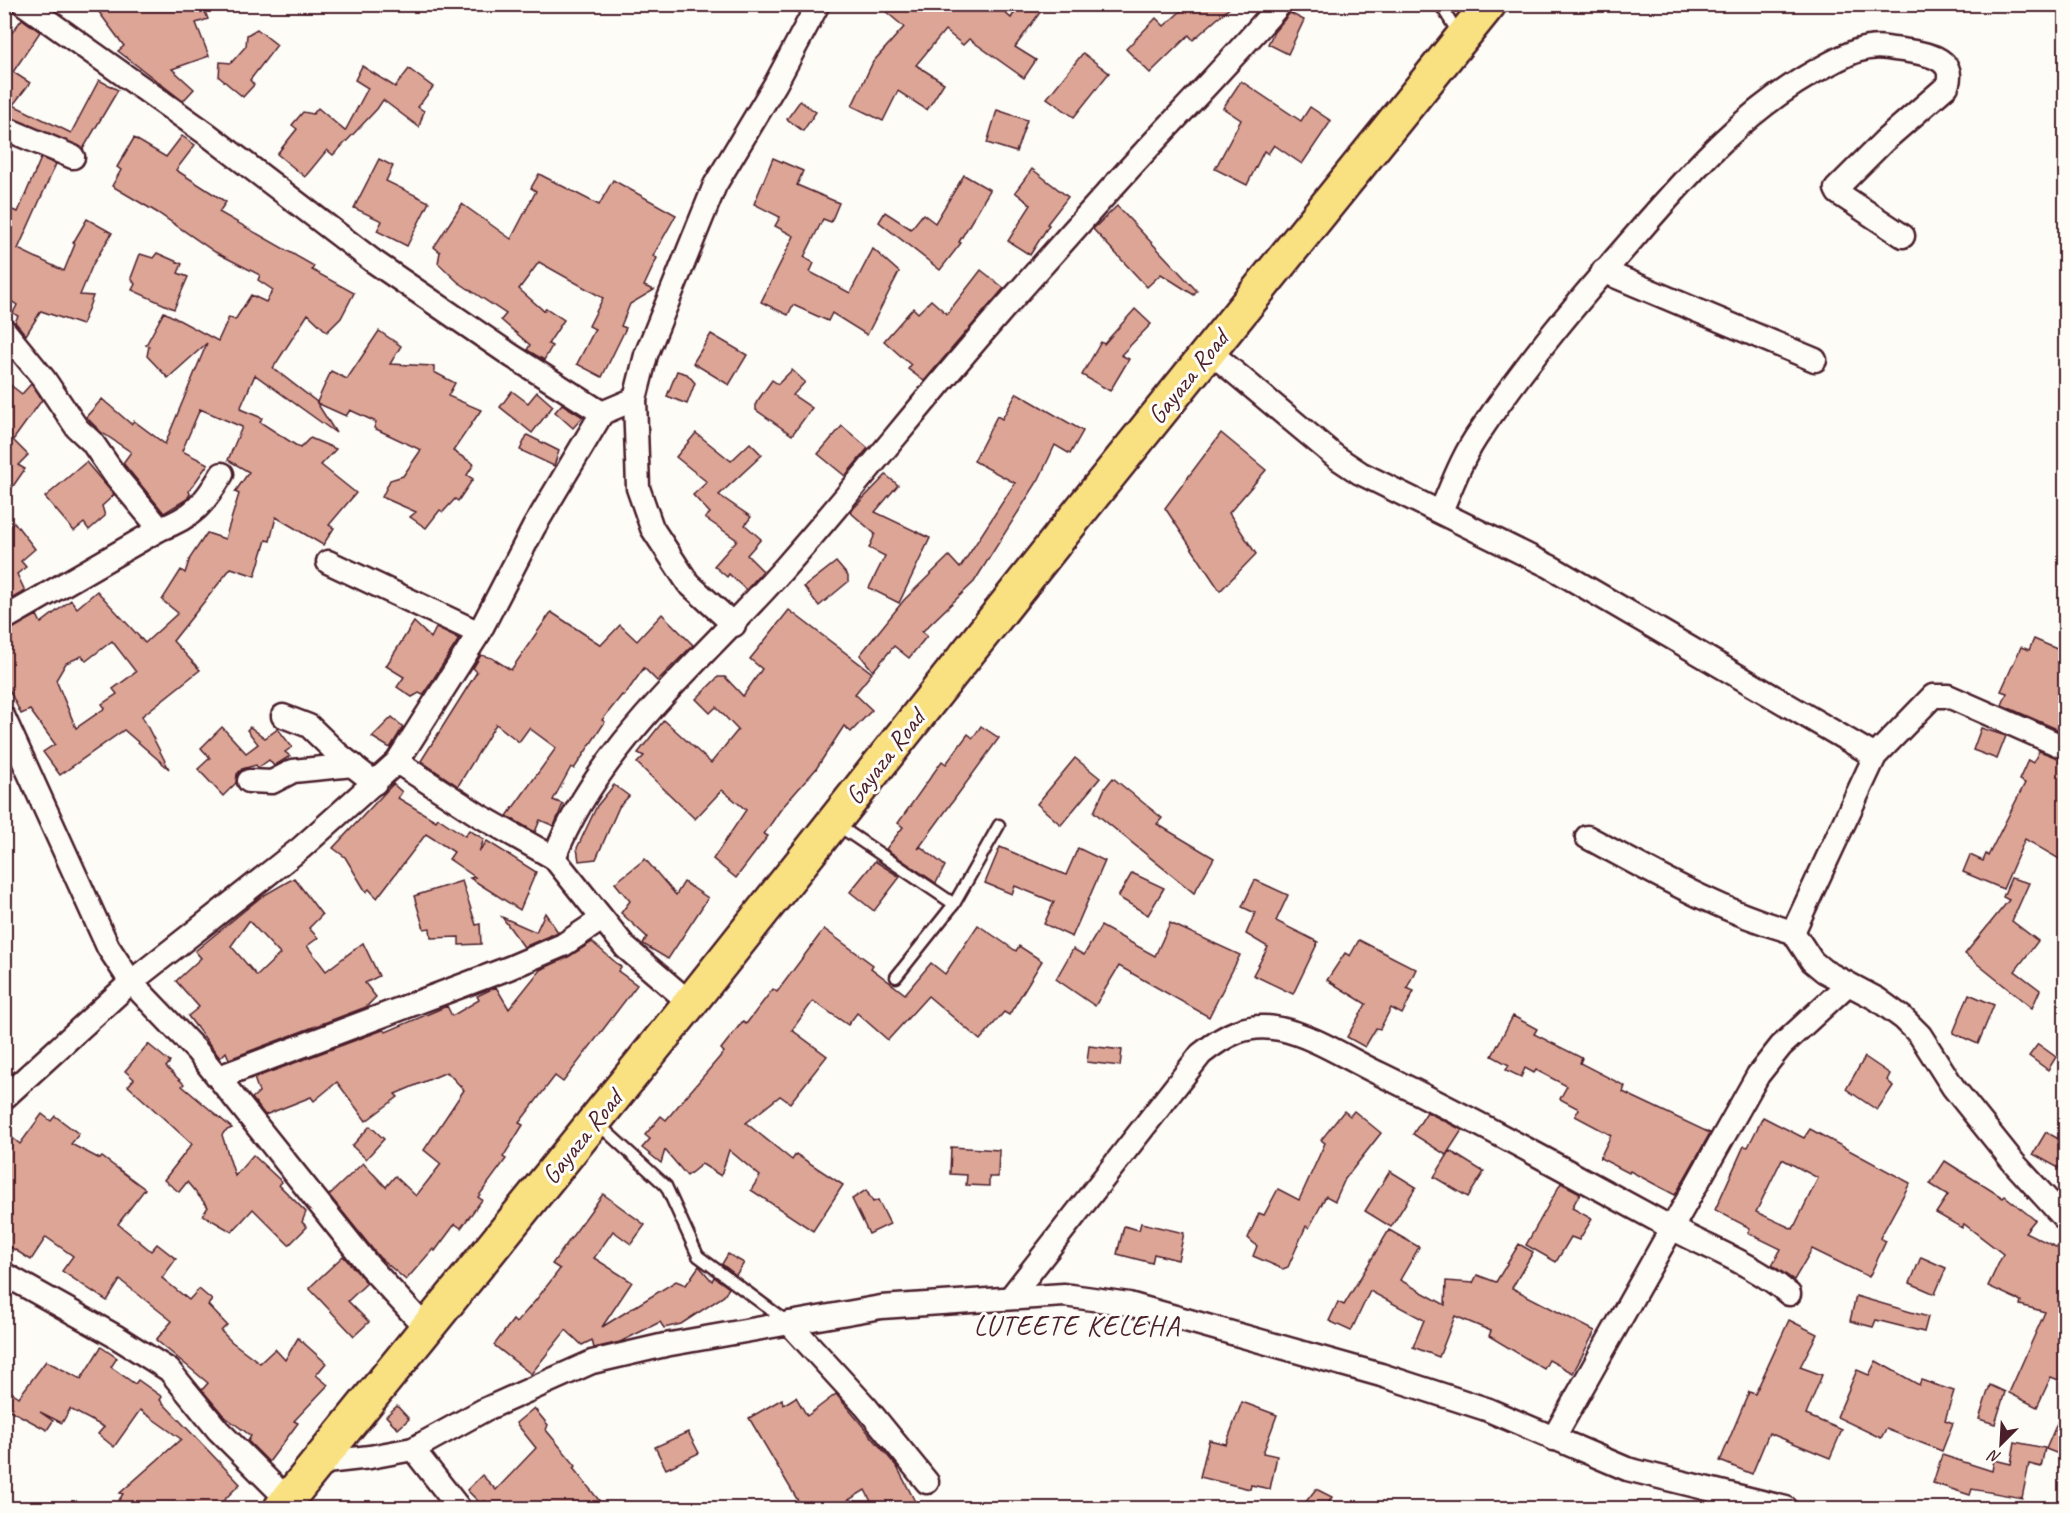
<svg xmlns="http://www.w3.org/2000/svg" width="2070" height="1513" font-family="Caveat,sans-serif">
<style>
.building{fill:#dca596;stroke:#4a1f2b;stroke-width:1.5;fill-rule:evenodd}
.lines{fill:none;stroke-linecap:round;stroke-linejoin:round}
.service-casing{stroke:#4a1f2b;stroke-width:15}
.minor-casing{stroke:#4a1f2b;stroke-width:27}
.primary-casing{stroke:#4a1f2b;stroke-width:38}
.service{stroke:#fdfcf7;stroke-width:10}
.minor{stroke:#fdfcf7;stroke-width:22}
.primary{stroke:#f9e181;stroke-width:33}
.labels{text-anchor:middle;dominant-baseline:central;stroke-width:6;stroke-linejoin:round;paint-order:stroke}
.street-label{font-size:26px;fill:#4a1f2b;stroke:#fdfcf7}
.quarter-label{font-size:28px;letter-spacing:1.5px;fill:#4a1f2b;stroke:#fdfcf7}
</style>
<rect width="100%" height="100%" fill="#fdfcf7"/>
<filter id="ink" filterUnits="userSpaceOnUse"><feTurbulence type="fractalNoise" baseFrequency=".0167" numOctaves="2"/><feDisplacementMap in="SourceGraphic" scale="12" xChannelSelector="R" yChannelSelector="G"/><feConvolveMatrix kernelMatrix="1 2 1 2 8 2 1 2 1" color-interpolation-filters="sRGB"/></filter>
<g filter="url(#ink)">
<!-- building -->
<g class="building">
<path d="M93,4H202L208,19L196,23L209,56L172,69L194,89L183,101L118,51L124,46Z"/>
<path d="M877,4H995L1011,18L1020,4H1046L1015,47L1036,60L1024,78L969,39L963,45L945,30L916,65L944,83L927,110L898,91L883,121L852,106L873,62L904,27Z"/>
<path d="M1189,4H1234L1193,40L1189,35L1150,73L1126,49L1156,18L1164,26Z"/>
<path d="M1290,13L1304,20L1288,54L1268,44L1274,32Z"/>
<path d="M22,19L40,32L13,72L30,83L13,105L71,133L99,80L118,90L83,149L4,115V43Z"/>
<path d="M257,29L277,45L250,80L254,85L243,97L219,77L220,62L231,63L246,46L247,35Z"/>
<path d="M1083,53L1109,73L1074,117L1047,98Z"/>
<path d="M362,66L395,87L409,69L433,87L418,107L424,111L419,127L383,100L377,109L342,146L333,155L327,150L305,177L277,154L297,129L292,125L303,112L313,114L318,108L345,131L368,88L355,80Z"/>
<path d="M1241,81L1301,121L1310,107L1331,121L1302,164L1274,145L1268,154L1264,151L1247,185L1215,169L1241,120L1223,108Z"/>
<path d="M800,101L816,112L803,131L787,119Z"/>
<path d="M997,110L1027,120L1016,152L987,143Z"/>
<path d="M182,136L195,145L176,170L226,202L219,212L314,266L312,270L354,293L341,318L327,332L308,314L273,368L317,402L331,371L347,379L379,331L401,346L390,364L434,366V372L455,383L448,396L481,410L453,451L474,464L467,475L473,479L458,501L455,499L443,512L440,510L426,528L410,517L416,512L382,497L390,480L403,476L421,450L374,428L376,422L350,410L346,416L317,403L336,433L255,375L240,409L262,418L260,422L300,448L310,438L336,449L321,465L356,493L329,525L334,528L323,545L276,517L270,541L266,540L255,576L231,568L173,641L200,670L142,716L169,769L124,730L60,775L43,752L55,744L30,710L21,714L4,679V632L37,615L41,623L71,600L77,608L97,591L145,643L178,613L162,600L181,570L185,573L190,558L207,533L225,539L239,494L235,492L249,472L228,460L242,427L200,409L182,451L208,464L189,491L190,494L187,499L164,513L123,463L131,452L101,432L86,417L102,399L131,424L134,421L165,444L207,343L168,378L147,356L149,346L146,345L164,312L218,341L229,317L235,320L251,295L266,302L273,290L258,280L260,275L215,252L158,213L112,186L121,170L117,167L134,138L166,157ZM112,641L136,672L113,689L117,694L102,704L105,708L76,728L56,680L66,663L82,656L86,661Z"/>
<path d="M41,158L56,164L18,249L64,271L75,244L73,243L87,219L112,233L93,264L80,295L93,296L82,325L41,311L26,335L15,322L18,316L13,313L17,305L4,296V207L18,212Z"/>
<path d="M773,158L803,171L797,185L839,203L831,222L823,219L804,257L814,263L810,272L850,293L873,249L899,272L867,335L832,313L828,321L793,305L788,315L761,302L794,236L775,226L780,217L754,204Z"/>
<path d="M379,159L393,166L386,181L429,202L407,246L377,231L382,221L354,208Z"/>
<path d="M1032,169L1068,197L1047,224L1049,225L1030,255L1008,241L1031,205L1015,192Z"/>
<path d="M539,174L599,205L613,180L676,215L653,256L657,258L644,286L654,290L630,304L621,326L626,328L602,377L577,364L595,329L589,326L603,298L539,262L519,289L544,311L546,308L564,320L548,344L552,346L544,360L527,350L530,345L501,320L506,314L458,282L438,263L440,252L434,247L462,204L511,239L536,191L531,188Z"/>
<path d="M964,175L990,190L959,242L961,243L940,270L879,222L885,212L911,229L923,214L935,223Z"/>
<path d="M1117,206L1197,291L1194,295L1161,274L1147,287L1093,229Z"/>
<path d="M157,253L182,264L178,273L188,277L174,309L132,290L135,284L131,278L140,254L153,258Z"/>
<path d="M981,270L1004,288L924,381L908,369L911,365L884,341L913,308L918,313L931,300L947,314Z"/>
<path d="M1135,309L1151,324L1121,355L1129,359L1110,391L1082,375L1101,342L1104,344Z"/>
<path d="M711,334L747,355L729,385L693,363Z"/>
<path d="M792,370L805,382L793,395L812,408L792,435L756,410V403L772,380L778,384Z"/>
<path d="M677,371L687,374L695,383L687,404L667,396Z"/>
<path d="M4,380L22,394L31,384L42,400L13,440L28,455L18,465L25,469L4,499Z"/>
<path d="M512,391L528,403L537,392L553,406L532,433L500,407Z"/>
<path d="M1017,393L1083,431L1070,454L1055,445L1039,479L974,582L922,632L927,636L909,658L894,646L873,671L860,655L904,600L949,556L960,568L1015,483L974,461L997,416L1002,419Z"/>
<path d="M562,404L583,417L573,428L555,412Z"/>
<path d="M842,426L868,448L845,476L818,454Z"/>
<path d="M696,433L731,461L750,443L762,455L719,495L751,517L745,525L761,539L747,555L763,571L746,590L729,574L727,577L714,566L737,540L705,518L710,513L693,495L707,482L676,457Z"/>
<path d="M1221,433L1266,470L1229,513L1256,554L1220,591L1165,508Z"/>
<path d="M527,435L559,451L554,466L520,450Z"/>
<path d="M86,462L114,495L102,506L105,516L89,530L84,523L74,531L45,497Z"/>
<path d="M886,475L898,485L875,512L930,538L899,603L869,588L885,556L869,548L875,534L850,512Z"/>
<path d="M14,522L35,549L21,561L26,567L17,574L25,591L4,603V530Z"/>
<path d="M836,562L848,576V582L819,606L804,587Z"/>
<path d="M789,610L872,673L855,694L872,710L851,732L844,726L816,769L781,809L764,834L768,836L736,878L713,859L746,810L722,790L695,819L637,763L644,756L638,753L664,720L711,763L738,730L716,707L710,713L696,699L718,677H725L743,696L762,669L750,659Z"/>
<path d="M551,612L601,645L620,625L637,641L662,614L693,645L657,681L644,668L624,696L622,695L602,720L605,722L574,769L571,767L553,800L563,804L554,826L540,820L535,832L507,816L556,748L529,728L519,742L496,724L458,786L421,761L477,672L473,668L481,655L492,658L511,670Z"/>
<path d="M414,622L431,638L436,628L459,639L423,695L419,693L412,697L397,687L404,677L386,666Z"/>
<path d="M2034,639L2066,653V733L2002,705L2007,693L2001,691L2021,647L2029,650Z"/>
<path d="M392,717L403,727L390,748L372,737Z"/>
<path d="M981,726L999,738L918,849L921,847L945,866L936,883L886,849L903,827L898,823L942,761L946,764L968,734L973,738Z"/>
<path d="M222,727L246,753L258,744L247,730L250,727L265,738L278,729L292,747L285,752L290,756L274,766L269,760L258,768L256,765L242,769L237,774L236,783L223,796L198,769L210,758L201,748Z"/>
<path d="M1981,728L2006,736L1997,759L1973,750Z"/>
<path d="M2039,751L2066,761V863L2025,839L2003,889L1963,872L1970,855L1983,861L1986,854L1988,856L2025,783L2019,780L2028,760L2033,763Z"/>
<path d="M1075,758L1100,778L1061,825L1037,804Z"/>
<path d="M1113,778L1162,818L1157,824L1214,858L1194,893L1094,812L1105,788Z"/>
<path d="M393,784L402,792L398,798L436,821L438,818L465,836L469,830L484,839L479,852L487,841L536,872L520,910L470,878L475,877L449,859L454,852L426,834L377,898L369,889L366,892L345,857L333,848Z"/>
<path d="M614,785L629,796L619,807L596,859L579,861L577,848L597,806Z"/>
<path d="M1000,847L1066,875L1078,848L1105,861L1072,937L1044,924L1054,902L1015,886L1012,894L985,883Z"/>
<path d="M645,859L676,895L684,882L708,898L668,959L643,944L647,937L621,913L630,901L615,883Z"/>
<path d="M875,861L900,877L874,911L850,892Z"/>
<path d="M1132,873L1164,888L1148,915L1118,897Z"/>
<path d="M294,878L322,915L309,928L318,938L307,946L326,971L363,943L379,976L365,983L376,997L366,1007L229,1059L226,1052L220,1058L188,1016L199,1007L176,981L201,958L195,951L261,897ZM249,921L280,954L257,976L231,946Z"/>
<path d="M2011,878L2029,883L2012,921L2038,941L2015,971L2040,990L2032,1008L1965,954L2009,900L2003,897Z"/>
<path d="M1255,880L1288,895L1276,921L1318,942L1293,994L1253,975L1268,947L1246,934L1255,913L1242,907Z"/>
<path d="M462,881L476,925L480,924L481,944L459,945V937L431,938L430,928L424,929L414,896Z"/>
<path d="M545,913L558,932L524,947L502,917L536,932Z"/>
<path d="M1170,923L1240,955L1209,1017L1119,966L1095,1006L1056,979L1073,949L1084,955L1101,926L1155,956Z"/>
<path d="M978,925L1016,951L1019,946L1042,961L1009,1015L1004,1012L980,1040L928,996L888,1040L857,1013L848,1025L813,1001L792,1030L827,1056L790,1103L780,1096L746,1123L792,1160L796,1154L843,1185L813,1231L751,1190L760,1176L729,1150L721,1176L702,1164L687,1176L665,1150L661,1163L642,1148L650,1139L645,1135L661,1116L666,1120L724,1052L721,1049L743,1021L746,1024L773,989L777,992L824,929L873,965L871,968L905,994L931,963L945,974Z"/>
<path d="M1359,940L1416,969L1407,988L1414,991L1402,1014L1391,1008L1380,1029L1376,1028L1365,1047L1347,1037L1366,1004L1327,980L1345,953L1350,956Z"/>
<path d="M592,942L621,967L618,971L637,985L563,1082L555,1076L519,1123L523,1125L503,1157L506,1159L478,1197L482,1200L461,1228L455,1224L435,1251L433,1249L406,1280L379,1257L329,1195L363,1163L386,1187L395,1176L416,1196L441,1164L424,1150L464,1090L447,1072L395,1094L398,1097L366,1121L337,1082L314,1101L311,1097L265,1115L252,1098L259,1092L254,1078L383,1030L386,1032L447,1006L452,1016L479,1000L477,996L496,987L509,1009L540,970L568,957Z"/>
<path d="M1969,994L1994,1005L1978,1044L1953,1033Z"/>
<path d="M1513,1016L1537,1029L1534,1034L1582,1058L1580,1063L1625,1086L1623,1092L1710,1133L1675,1195L1630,1171L1629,1173L1600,1158L1611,1135L1575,1116L1579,1109L1560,1099L1567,1086L1536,1070L1534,1073L1525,1068L1521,1077L1506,1070L1509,1065L1492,1056Z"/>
<path d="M148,1044L170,1062L166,1067L184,1084L182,1086L232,1128L225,1131L222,1135L235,1176L253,1155L282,1182L279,1185L306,1212L302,1222L307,1227L289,1245L253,1209L232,1232L203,1215L208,1207L187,1182L179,1192L164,1180L192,1144L128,1086L134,1079L125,1071Z"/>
<path d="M2038,1044L2056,1057L2048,1070L2029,1056Z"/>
<path d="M1089,1046L1122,1050L1120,1066L1087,1062Z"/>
<path d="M1865,1057L1890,1074L1887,1080L1893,1086L1877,1110L1846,1089Z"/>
<path d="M1344,1111L1350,1116L1354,1111L1381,1133L1345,1179L1335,1201L1326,1196L1309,1228L1306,1226L1288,1267L1283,1269L1253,1256L1257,1246L1248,1238L1259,1213L1264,1215L1278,1189L1299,1200L1325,1143L1321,1140Z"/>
<path d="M1427,1112L1462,1130L1446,1155L1413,1134Z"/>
<path d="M42,1114L51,1121L55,1116L79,1134L71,1144L100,1159L102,1157L145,1189L118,1224L151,1251L157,1244L176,1259L162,1278L189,1300L199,1289L212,1300L208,1305L227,1325L221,1331L232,1342L260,1363L275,1349L285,1360L298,1338L326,1363L316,1375L328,1385L294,1421L298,1423L269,1462L248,1441L251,1436L224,1416L202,1390L208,1383L156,1340L172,1321L120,1280L107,1301L62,1271L73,1256L46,1237L31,1260L4,1243V1131L20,1144Z"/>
<path d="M1763,1117L1804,1138L1810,1129L1910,1183L1880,1238L1886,1241L1869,1277L1812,1249L1794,1280L1772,1265L1781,1249L1748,1233L1750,1228L1715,1210L1744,1146L1748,1147ZM1782,1159L1818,1178L1793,1229L1756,1212Z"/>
<path d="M370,1126L384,1139L366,1159L352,1146Z"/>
<path d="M2046,1132L2066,1143V1172L2033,1154Z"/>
<path d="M951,1147L999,1150L998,1177H989V1186L966,1185L967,1175L950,1174Z"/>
<path d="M1450,1151L1484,1172L1468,1197L1434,1177Z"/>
<path d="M1945,1161L2003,1198L2005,1196L2035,1220L2025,1232L2066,1252V1383L2051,1377L2037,1407L2009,1393L2045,1312L2020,1305L2021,1301L1988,1286L2003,1254L1964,1224L1962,1228L1936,1213L1948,1195L1930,1184Z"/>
<path d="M1390,1171L1416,1187L1391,1227L1365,1211Z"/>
<path d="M1561,1183L1580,1193L1572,1208L1592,1219L1579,1240L1571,1237L1556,1262L1526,1245Z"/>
<path d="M866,1190L873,1202L878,1200L890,1224L869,1234L852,1199Z"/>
<path d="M603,1194L645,1225L631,1244L613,1231L594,1258L632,1282L602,1327L676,1281L686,1285L699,1266L712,1281L714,1277L729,1288L724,1296L681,1324L664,1328L660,1322L620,1342L594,1348L592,1340L582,1345L566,1330L531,1374L494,1345L513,1320L516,1323L536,1300L560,1269L552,1264Z"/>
<path d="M1141,1223L1184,1233L1178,1260L1154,1254L1152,1263L1117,1254L1124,1226L1139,1230Z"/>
<path d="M1389,1230L1419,1247L1400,1280L1445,1305L1446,1281L1473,1283L1477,1275L1496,1282L1519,1244L1533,1252L1512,1288L1595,1331L1573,1373L1549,1360L1544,1369L1489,1336L1491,1331L1455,1316L1439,1357L1413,1347L1424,1320L1370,1291L1351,1331L1329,1321L1338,1302L1344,1305Z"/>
<path d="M728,1254L744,1263L736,1275L722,1264Z"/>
<path d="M343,1256L367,1283L348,1301L369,1322L354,1336L309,1288Z"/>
<path d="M1921,1257L1946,1268L1935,1294L1910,1283Z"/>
<path d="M1856,1296L1928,1317L1924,1332L1876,1320L1873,1327L1850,1321Z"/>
<path d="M1789,1320L1817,1334L1800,1367L1822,1375L1806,1415L1842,1430L1830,1458L1769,1433L1752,1474L1720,1461L1749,1392L1755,1394Z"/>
<path d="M101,1347L117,1358L111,1367L135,1384L138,1380L162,1397L160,1400L240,1484L215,1509H113L123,1494L120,1493L181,1439L140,1410L114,1447L98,1434L104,1427L70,1409L62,1423L40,1412L53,1421L47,1430L4,1407V1387L19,1397L46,1361L81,1379Z"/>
<path d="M1876,1361L1919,1385L1921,1380L1954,1391L1945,1420L1953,1423L1942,1451L1886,1429L1881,1438L1837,1417L1857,1370L1869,1375Z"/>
<path d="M1990,1385L2005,1392L1995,1424L1979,1419Z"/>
<path d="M836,1394L897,1467L919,1509H875L865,1490L834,1509H813L810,1501L801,1506L749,1418L782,1399L783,1405L796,1397L807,1416Z"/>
<path d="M1242,1402L1277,1415L1263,1453L1277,1456L1270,1489L1251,1485L1250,1489L1200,1477L1209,1440L1226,1444Z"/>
<path d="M2066,1402V1457L2046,1449Z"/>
<path d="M397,1406L409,1419L398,1429L386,1416Z"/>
<path d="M534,1408L548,1425L546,1430L576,1466L573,1468L606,1509H491L485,1501L480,1503L467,1490L482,1475L496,1490L536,1448L516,1423Z"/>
<path d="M688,1432L699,1453L666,1469L655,1447Z"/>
<path d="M2015,1442L2045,1448L2041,1467L2029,1464L2022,1498L1972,1489L1970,1495L1933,1483L1942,1455L1992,1471L1994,1460L2011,1464Z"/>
<path d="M1316,1489L1332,1497L1325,1509H1300Z"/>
</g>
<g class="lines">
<defs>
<g id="service">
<path d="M1440,4L1460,36"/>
<path d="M836,824L954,904L999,825"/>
<path d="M896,977L954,904"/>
<path d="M596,1122L666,1186L698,1256L786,1321"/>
</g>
<g id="minor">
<path d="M24,4L207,134L373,261L512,356L602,413"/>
<path d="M4,128L73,157"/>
<path d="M1603,271L1815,360"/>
<path d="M4,330L44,379L77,428L92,442L114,474L160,529"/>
<path d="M1209,351L1336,457L1360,473L1551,567L1875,756"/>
<path d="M1441,511C1453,483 1463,455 1481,430C1527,361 1581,298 1636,235C1692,170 1749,105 1827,65C1846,55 1865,44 1887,48C1909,52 1960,52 1947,86L1884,141L1836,189L1838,193L1903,236"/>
<path d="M328,562L479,633"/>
<path d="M4,619L160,529C193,517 204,504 222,474"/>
<path d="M734,625L688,583L652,528L638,488L635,399L646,355L715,185L776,83L818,4"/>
<path d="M283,716L309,726L338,754L375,783"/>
<path d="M4,718L108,947L131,982L197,1051L369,1266L426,1328"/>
<path d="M397,762L480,816L554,858"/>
<path d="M249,781L272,782L293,771L353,765"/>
<path d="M1587,837C1654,873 1719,911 1793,932L1812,961L1824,971L1877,999L1903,1018L1920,1035L1953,1087L2014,1163L2066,1220"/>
<path d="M1793,932L1875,756L1933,696H1948L2066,748"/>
<path d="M690,1003L626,948L554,858C599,742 707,657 788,564C860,482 927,396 999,314C1049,258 1099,201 1150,146C1194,99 1238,53 1280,4"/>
<path d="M219,1077L509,968L563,945L602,919"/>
<path d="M4,1098L131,982L301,848L397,762L479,633L534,527L602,413L635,399"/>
<path d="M4,1274L115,1336L169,1370L218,1430L288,1500"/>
<path d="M1010,1298L1201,1054C1225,1035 1247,1022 1280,1029C1314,1036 1348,1059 1380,1074C1479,1122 1574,1175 1670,1227C1710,1249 1754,1264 1789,1294"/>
<path d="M789,1323L866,1407L927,1482"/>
<path d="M1553,1439L1758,1075L1781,1046L1848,984"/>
<path d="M413,1449L459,1508"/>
<path d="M317,1463L370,1457L413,1449L484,1410L592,1362L665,1345L881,1307L1064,1295L1129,1304L1381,1375L1486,1409L1627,1469L1786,1508"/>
</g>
<path id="primary" d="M281,1508L690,1003L1085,505L1489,4"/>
</defs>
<!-- service casing -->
<use href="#service" class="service-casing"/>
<!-- minor casing -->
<use href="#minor" class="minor-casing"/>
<!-- primary casing -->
<use href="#primary" class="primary-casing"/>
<!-- service -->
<use href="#service" class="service"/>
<!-- minor -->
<use href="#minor" class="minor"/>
<!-- primary -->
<use href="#primary" class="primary"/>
</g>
</g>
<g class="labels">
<!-- street labels -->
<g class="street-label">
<text transform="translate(1188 377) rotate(-51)">Gayaza Road</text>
<text transform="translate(885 757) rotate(-52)">Gayaza Road</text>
<text transform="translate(582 1137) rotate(-51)">Gayaza Road</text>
</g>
<!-- quarter labels -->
<g class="quarter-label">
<text x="1077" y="1325">LUTEETE KELEHA</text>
</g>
</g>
<!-- margin -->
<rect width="2070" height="1513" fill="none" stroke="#fdfcf7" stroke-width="24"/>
<rect x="12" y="12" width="2046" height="1489" fill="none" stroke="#4a1f2b" stroke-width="2" filter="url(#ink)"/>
<!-- north arrow -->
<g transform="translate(2001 1444) rotate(204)" stroke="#fdfcf7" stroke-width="4.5" paint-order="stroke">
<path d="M0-4.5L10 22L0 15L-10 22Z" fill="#4a1f2b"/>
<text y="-9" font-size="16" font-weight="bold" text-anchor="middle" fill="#4a1f2b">N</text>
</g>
</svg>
